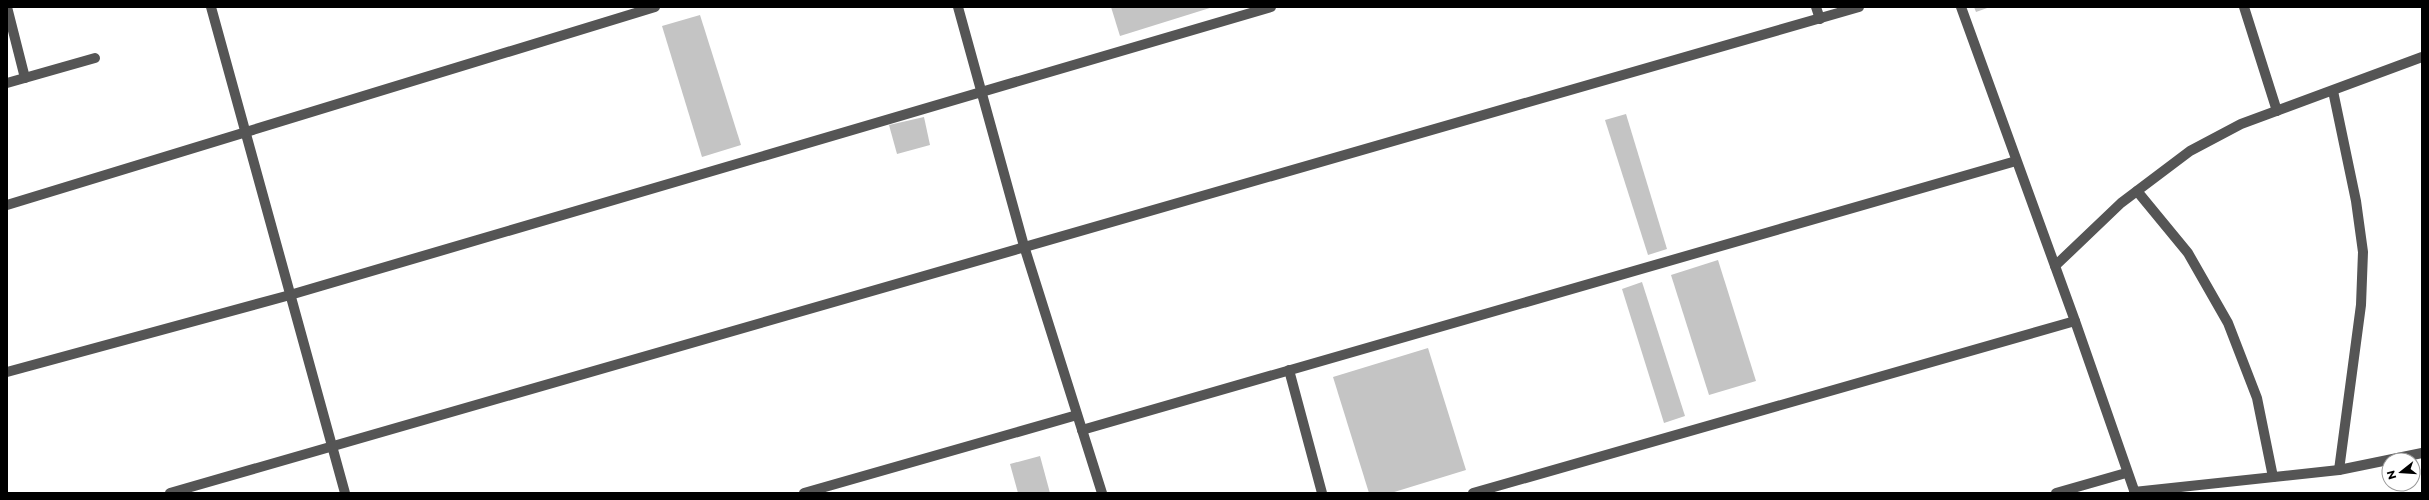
<svg xmlns="http://www.w3.org/2000/svg" width="2429" height="500" font-family="Montserrat,sans-serif">
<style>
.building{fill:#c4c4c4}
.lines{fill:none;stroke-linecap:round;stroke-linejoin:round}
.minor{stroke:#555;stroke-width:10}
</style>
<rect width="100%" height="100%" fill="#fff"/>
<!-- building -->
<g class="building">
<path d="M1111,7H1213L1120,36Z"/>
<path d="M1974,7H1990L1976,12Z"/>
<path d="M700,15L741,145L702,157L662,26Z"/>
<path d="M1626,114L1667,249L1648,255L1605,120Z"/>
<path d="M924,117L930,145L897,154L889,125Z"/>
<path d="M1718,260L1756,381L1709,395L1671,275Z"/>
<path d="M1642,282L1685,416L1664,423L1622,289Z"/>
<path d="M1428,348L1466,470L1391,493H1369L1333,377Z"/>
<path d="M1040,456L1050,493H1018L1010,464Z"/>
</g>
<g class="lines">
<!-- minor -->
<g class="minor">
<path d="M7,7L25,78"/>
<path d="M211,7L345,493"/>
<path d="M958,7L1024,246L1102,493"/>
<path d="M1816,7L1820,19"/>
<path d="M1961,7L2075,321L2135,493"/>
<path d="M2244,7L2277,111"/>
<path d="M7,83L95,58"/>
<path d="M2333,91L2356,201L2363,252L2361,305L2339,470"/>
<path d="M2137,191L2188,253L2228,323L2257,398L2273,477"/>
<path d="M7,205L655,7"/>
<path d="M2055,266L2121,203L2190,151L2241,124L2422,57"/>
<path d="M1289,370L1322,493"/>
<path d="M7,372L290,295L1271,7"/>
<path d="M1082,430L2016,161"/>
<path d="M2134,492L2339,470L2422,453"/>
<path d="M170,493L1859,7"/>
<path d="M804,493L1077,415"/>
<path d="M1473,493L2075,321"/>
<path d="M2056,493L2126,473"/>
</g>
</g>
<!-- border -->
<rect width="2429" height="500" fill="none" stroke="#000000" stroke-width="16"/>
<!-- north arrow -->
<g transform="translate(2401 472) rotate(253)"><circle r="19" fill="#ffffff" stroke="#999999"/>
<path d="M0-3L7 15L0 10L-7 15Z" fill="#000000"/>
<text y="-6" font-size="11" font-weight="bold" text-anchor="middle" fill="#000000">N</text>
</g>
</svg>
